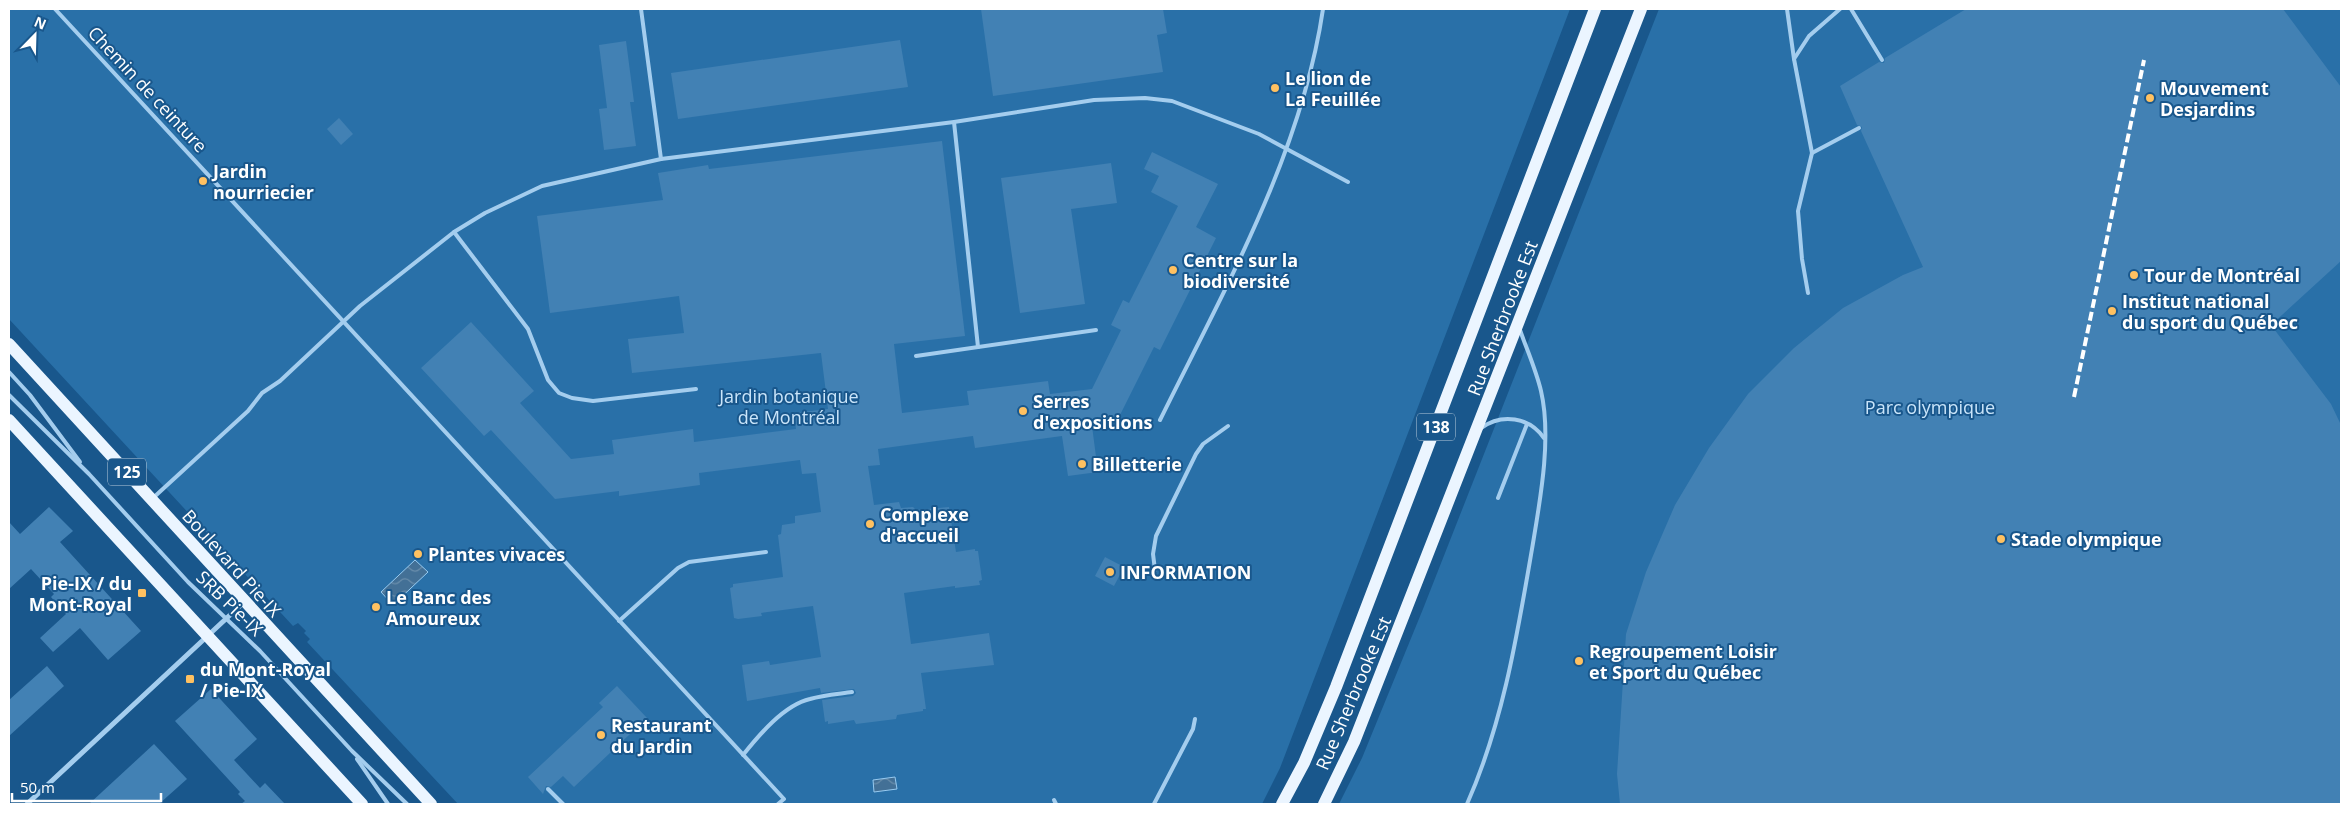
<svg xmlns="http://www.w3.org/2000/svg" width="2350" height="813" font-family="'Open Sans',sans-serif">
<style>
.green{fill:#2970a8}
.water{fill:url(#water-waves);stroke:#97caf0}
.building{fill:#4281b4}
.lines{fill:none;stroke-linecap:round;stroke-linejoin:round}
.service{stroke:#a4cdee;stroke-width:4}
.minor{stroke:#a4cdee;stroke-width:5}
.primary{stroke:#ebf5ff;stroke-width:12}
.rail{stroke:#fff;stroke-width:4;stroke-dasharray:9 4;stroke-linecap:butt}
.poi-dot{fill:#ffc161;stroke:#19578c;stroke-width:2}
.labels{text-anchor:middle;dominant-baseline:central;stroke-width:4;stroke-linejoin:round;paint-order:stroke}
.shield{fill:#19578c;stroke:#bacddc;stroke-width:1}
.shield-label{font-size:16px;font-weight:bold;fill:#fff}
.poi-label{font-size:18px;font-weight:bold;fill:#fff;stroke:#19578c;text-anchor:start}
.street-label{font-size:18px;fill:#fff;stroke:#19578c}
.park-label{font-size:18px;fill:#cae5fa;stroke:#19578c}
</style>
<defs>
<pattern id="water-waves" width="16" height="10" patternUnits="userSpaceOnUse" patternTransform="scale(1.25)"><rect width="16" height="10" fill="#437096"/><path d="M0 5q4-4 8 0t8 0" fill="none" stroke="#698dab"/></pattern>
</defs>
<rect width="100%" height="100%" fill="#19578c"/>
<!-- green -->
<g class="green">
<path d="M9,9H1570L1280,768L1262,804H458L307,642L310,639L304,633L306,631L298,623L293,626L9,319Z"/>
<path d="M1659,9H2341V804H1339L1362,758L1423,609Z"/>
</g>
<!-- water -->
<g class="water">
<path d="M415,560L428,572L393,605L381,592Z"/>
<path d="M895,777L897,789L874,792L873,780Z"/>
</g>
<!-- building -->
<g class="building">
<path d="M981,9H1163L1167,33L1157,35L1163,72L993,96Z"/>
<path d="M1966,9H2283L2341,87V261L2271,325L2331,404L2341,425V804H1620L1617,774L1626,634L1646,572L1675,505L1709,448L1748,394L1794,348L1843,308L1903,275L1923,267L1861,131L1862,127L1857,125L1840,86L1879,62L1884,63L1885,58Z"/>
<path d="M900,40L908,87L678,119L671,73Z"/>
<path d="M626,41L634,102H630L636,146L604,150L599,109L607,108L599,45Z"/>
<path d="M339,118L353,134L341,145L327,129Z"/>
<path d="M942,141L965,336L894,344L902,413L969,405L967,391L1048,381L1050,394L1092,389L1121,330L1111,325L1123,300L1129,303L1178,206L1151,192L1159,176L1144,169L1152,152L1218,184L1196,227L1216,238L1160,350L1154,347L1116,423L1092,426L1098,472L1068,476L1062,436L975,448L973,436L878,449L880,465L868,466L874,505L899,502L901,508L913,507L916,510L949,507L956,552L975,549V551H978L982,580L979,581L980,585L955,588V586L904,593L911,644L989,633L994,665L921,673L926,709H923V711L897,715L896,719L856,724L854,720L828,724V721L825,722L822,700L853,696L856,693L854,689L821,693L820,688L747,701L742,665L769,661L770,665L821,657L813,606L761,613L762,616L738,619L734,618L730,588L733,587V584L783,577L778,535L781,534L782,525L795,523V516L821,512L816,473L802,474L800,460L699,473L700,485L619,496V491L555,499L491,430L484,436L421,368L471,322L534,391L520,403L571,459L614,454L612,440L693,429L694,442L796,429L794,413L828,409L821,353L632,373L628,339L684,333L679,296L550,313L537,216L663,200L658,173L708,165L709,169Z"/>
<path d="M1111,163L1117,203L1071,209L1085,304L1020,313L1001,178Z"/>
<path d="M49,507L73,531L60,542L141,631L108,660L80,628L53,652L40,638L66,614L51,597L54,594L31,569L9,589V522L20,534Z"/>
<path d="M1105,557L1124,567L1114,586L1095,576Z"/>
<path d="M47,666L64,686L9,736V700Z"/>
<path d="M617,686L647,718L574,787L563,776L551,787L546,786L543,794L528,777L603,707L599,703Z"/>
<path d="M211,689L257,739L234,760L260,788L265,783L285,804H241L245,801L238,794L240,792L175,721Z"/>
<path d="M154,744L187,779L159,804H89Z"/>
</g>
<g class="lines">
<!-- service -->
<g class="service">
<path d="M55,9L784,799L778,804"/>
<path d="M641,9L661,159"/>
<path d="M1787,9L1794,59"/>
<path d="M1851,9L1882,60"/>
<path d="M954,122L978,347"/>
<path d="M1812,153L1859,128"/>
<path d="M454,232L528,329L548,380L559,393L572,398L593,401L696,389"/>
<path d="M1808,293L1802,259L1798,211L1812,153L1794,59L1809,36L1840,9"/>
<path d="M916,356L1096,330"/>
<path d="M9,372L30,395L80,462"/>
<path d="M9,395L89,474L188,582L260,651L352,751L407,804"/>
<path d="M1160,420C1224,290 1302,153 1323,9"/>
<path d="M1481,428C1502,413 1529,417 1544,438"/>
<path d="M153,498L248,411L262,393L280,381L360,306L454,232L485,213L542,186L661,159L954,122L1094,100L1145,98L1172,101L1259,134L1348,182"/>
<path d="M1498,498L1527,424"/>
<path d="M1155,570L1153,554L1156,536L1196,454L1203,444L1228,426"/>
<path d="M619,621L678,568L689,562L766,552"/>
<path d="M743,755C759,735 784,705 810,699C823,695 838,694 852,692"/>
<path d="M357,759L388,804"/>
<path d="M548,789L563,804"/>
<path d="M1054,800L1056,804"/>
<path d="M1154,804L1193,729L1195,719"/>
<path d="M1467,804C1503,723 1517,636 1532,549C1540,501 1552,438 1541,391C1536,370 1527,350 1520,330"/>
</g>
<!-- minor -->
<path class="minor" d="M27,804L244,602"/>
<!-- primary -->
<g class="primary">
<path d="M9,344L431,804"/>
<path d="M9,420L362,804"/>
<path d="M1282,804L1304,763L1336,687L1595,9"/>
<path d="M1324,804L1354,742L1641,9"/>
</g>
<!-- rail -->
<path class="rail" d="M2074,397L2144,60"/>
</g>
<!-- markers -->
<g class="poi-dot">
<circle cx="1275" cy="88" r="5"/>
<circle cx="2150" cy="98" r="5"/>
<circle cx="203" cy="181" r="5"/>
<circle cx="1173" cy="270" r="5"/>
<circle cx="2134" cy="275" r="5"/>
<circle cx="2112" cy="311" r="5"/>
<circle cx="1023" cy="411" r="5"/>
<circle cx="1082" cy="464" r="5"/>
<circle cx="870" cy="524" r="5"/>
<circle cx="2001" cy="539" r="5"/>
<circle cx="418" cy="554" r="5"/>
<circle cx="1110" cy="572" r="5"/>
<rect x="137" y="588" width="10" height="10" rx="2.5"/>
<circle cx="376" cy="607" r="5"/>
<circle cx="1579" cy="661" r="5"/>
<rect x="185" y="674" width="10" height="10" rx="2.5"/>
<circle cx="601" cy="735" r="5"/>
</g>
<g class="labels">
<!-- shield labels -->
<g class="shield">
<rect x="1417" y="413.5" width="38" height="27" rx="4"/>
<rect x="108" y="458.5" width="38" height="27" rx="4"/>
</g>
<g class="shield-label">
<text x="1436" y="427">138</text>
<text x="127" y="472">125</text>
</g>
<!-- poi labels -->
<g class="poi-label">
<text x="1285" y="78">Le lion de<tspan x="1285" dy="21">La Feuillée</tspan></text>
<text x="2160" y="88">Mouvement<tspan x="2160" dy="21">Desjardins</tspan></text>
<text x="213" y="171">Jardin<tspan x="213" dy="21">nourriecier</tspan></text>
<text x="1183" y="260">Centre sur la<tspan x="1183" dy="21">biodiversité</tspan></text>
<text x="2144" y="275">Tour de Montréal</text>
<text x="2122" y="301">Institut national<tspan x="2122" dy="21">du sport du Québec</tspan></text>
<text x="1033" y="401">Serres<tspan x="1033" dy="21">d'expositions</tspan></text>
<text x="1092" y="464">Billetterie</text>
<text x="880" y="514">Complexe<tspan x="880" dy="21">d'accueil</tspan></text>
<text x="2011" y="539">Stade olympique</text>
<text x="428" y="554">Plantes vivaces</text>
<text x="1120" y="572">INFORMATION</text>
<text x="132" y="583" text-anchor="end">Pie-IX / du<tspan x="132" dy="21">Mont-Royal</tspan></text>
<text x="386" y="597">Le Banc des<tspan x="386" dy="21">Amoureux</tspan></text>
<text x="1589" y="651">Regroupement Loisir<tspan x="1589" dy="21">et Sport du Québec</tspan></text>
<text x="200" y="669">du Mont-Royal<tspan x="200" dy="21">/ Pie-IX</tspan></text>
<text x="611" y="725">Restaurant<tspan x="611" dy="21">du Jardin</tspan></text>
</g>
<!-- street labels -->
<g class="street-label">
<text transform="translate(148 89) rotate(47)">Chemin de ceinture</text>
<text transform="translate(1502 318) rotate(-69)">Rue Sherbrooke Est</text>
<text transform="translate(232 563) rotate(48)">Boulevard Pie-IX</text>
<text transform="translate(230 603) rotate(44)">SRB Pie-IX</text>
<text transform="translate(1353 693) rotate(-67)">Rue Sherbrooke Est</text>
</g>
<!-- park labels -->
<g class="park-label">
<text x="789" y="396">Jardin botanique<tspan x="789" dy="21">de Montréal</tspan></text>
<text x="1930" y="407">Parc olympique</text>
</g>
</g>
<!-- border -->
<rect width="2350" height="813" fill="none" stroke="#ffffff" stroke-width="20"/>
<!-- north arrow -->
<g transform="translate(35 35) rotate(23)" stroke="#19578c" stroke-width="4" paint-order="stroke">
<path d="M0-4L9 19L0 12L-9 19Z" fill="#ffffff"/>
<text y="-8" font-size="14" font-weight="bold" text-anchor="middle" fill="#ffffff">N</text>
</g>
<!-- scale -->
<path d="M12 793v8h149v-8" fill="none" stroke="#ffffff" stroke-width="2.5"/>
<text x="20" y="793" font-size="15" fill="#ffffff" stroke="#19578c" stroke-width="4" paint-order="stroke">50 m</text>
</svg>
